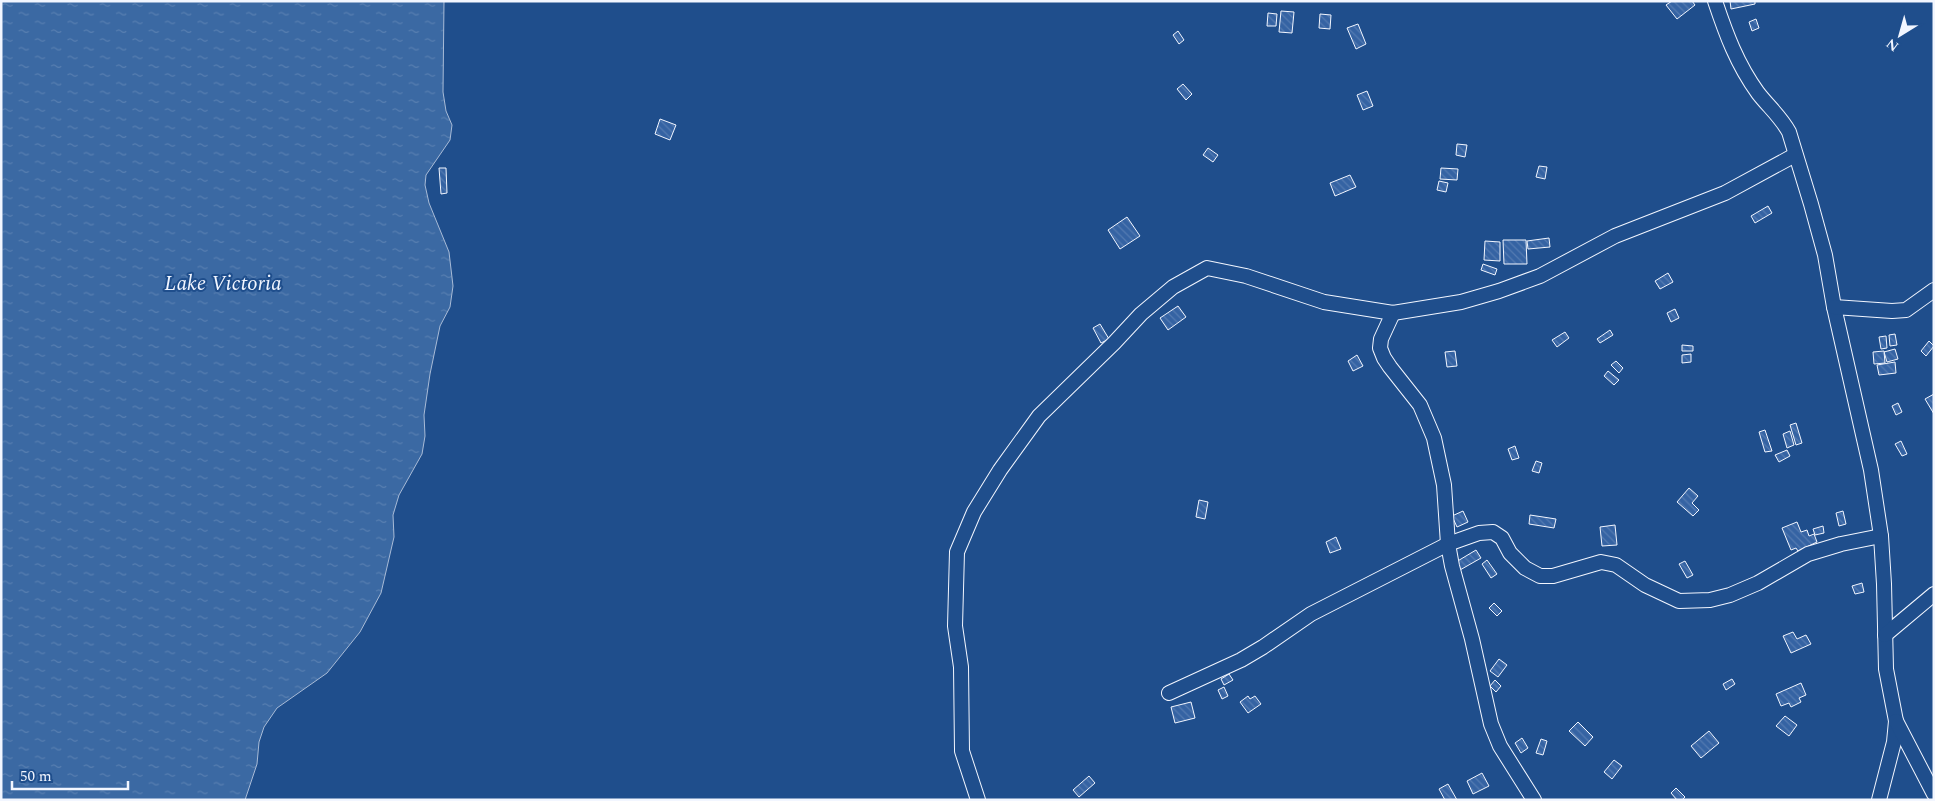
<svg xmlns="http://www.w3.org/2000/svg" width="1935" height="801" font-family="Spectral,serif">
<style>
.water{fill:url(#water-ripples);stroke:#a8bbd7}
.building{fill:url(#building-back-hatch);stroke:#f2f6ff}
.lines{fill:none;stroke-linecap:round;stroke-linejoin:round}
.minor-casing{stroke:#f2f6ff;stroke-width:16}
.minor{stroke:#1f4e8c;stroke-width:14}
.labels{text-anchor:middle;dominant-baseline:central;stroke-width:4;stroke-linejoin:round;paint-order:stroke}
.water-label{font-size:21px;font-style:italic;fill:#f2f6ff;stroke:#1f4e8c}
</style>
<defs>
<pattern id="water-ripples" width="26" height="14" patternUnits="userSpaceOnUse" patternTransform="scale(1.25)"><rect width="26" height="14" fill="#3b69a3"/><path d="M2 4q2-2 4 0t4 0M15 11q2-2 4 0t4 0" fill="none" stroke="#587fb1"/></pattern>
<pattern id="building-back-hatch" width="6" height="6" patternUnits="userSpaceOnUse" patternTransform="scale(1.25)"><rect width="6" height="6" fill="#3563a3"/><path d="M-1 5l2 2M0 0l6 6M5-1l2 2" fill="none" stroke="#537ab1"/></pattern>
</defs>
<rect width="100%" height="100%" fill="#1f4e8c"/>
<!-- water -->
<path class="water" d="M1,1H444L443,92L446,111L452,125L450,140L426,175L425,185L429,203L449,252L453,286L450,307L440,326L430,374L424,415L425,436L422,454L399,495L393,515L394,537L381,593L360,632L327,673L277,708L264,727L259,742L257,764L245,800H1Z"/>
<!-- building -->
<g class="building">
<path d="M1672,1H1692L1695,5L1677,19L1666,5Z"/>
<path d="M1730,1H1755V4L1731,9Z"/>
<path d="M1281,11L1294,12L1292,33L1279,32Z"/>
<path d="M1268,13L1277,14L1276,26H1267Z"/>
<path d="M1320,14L1331,15L1330,29L1319,28Z"/>
<path d="M1756,19L1759,28L1752,31L1749,22Z"/>
<path d="M1358,24L1366,44L1356,49L1347,28Z"/>
<path d="M1178,31L1184,40L1179,44L1173,35Z"/>
<path d="M1183,84L1192,94L1186,100L1177,89Z"/>
<path d="M1367,91L1373,106L1363,110L1357,95Z"/>
<path d="M660,119L676,125L670,140L655,134Z"/>
<path d="M1457,144L1467,145L1465,157L1456,155Z"/>
<path d="M1208,148L1218,155L1213,162L1203,155Z"/>
<path d="M1539,166L1547,167L1545,179L1536,177Z"/>
<path d="M439,168H446L447,193L441,194Z"/>
<path d="M1441,168L1458,169L1457,180L1440,179Z"/>
<path d="M1350,175L1356,187L1335,196L1330,183Z"/>
<path d="M1439,181L1448,183L1446,192L1437,190Z"/>
<path d="M1768,206L1772,213L1755,223L1751,216Z"/>
<path d="M1127,217L1140,236L1120,249L1108,230Z"/>
<path d="M1549,238L1550,247L1528,249L1527,241Z"/>
<path d="M1503,240H1526L1527,264H1504Z"/>
<path d="M1485,241L1500,242V261L1484,260Z"/>
<path d="M1483,264L1497,269L1495,275L1481,270Z"/>
<path d="M1668,273L1673,282L1660,289L1655,281Z"/>
<path d="M1178,306L1186,317L1168,330L1160,318Z"/>
<path d="M1675,309L1679,318L1671,322L1667,313Z"/>
<path d="M1100,324L1109,339L1101,343L1093,328Z"/>
<path d="M1610,330L1613,335L1600,343L1597,339Z"/>
<path d="M1565,332L1569,338L1557,347L1552,340Z"/>
<path d="M1895,334L1897,345L1890,346L1889,335Z"/>
<path d="M1886,336L1887,348L1881,349L1879,337Z"/>
<path d="M1929,341L1934,346L1926,356L1921,351Z"/>
<path d="M1682,345L1693,346V351H1682Z"/>
<path d="M1895,349L1898,359L1887,362L1884,352Z"/>
<path d="M1455,351L1457,366L1447,367L1445,352Z"/>
<path d="M1884,351L1885,363L1874,364L1873,352Z"/>
<path d="M1691,354V362L1682,363V355Z"/>
<path d="M1357,355L1363,366L1353,371L1348,361Z"/>
<path d="M1616,361L1623,368L1619,373L1611,365Z"/>
<path d="M1895,362L1896,373L1879,375L1877,365Z"/>
<path d="M1608,371L1619,380L1614,385L1604,376Z"/>
<path d="M1934,394V414L1925,399Z"/>
<path d="M1898,403L1902,412L1896,415L1892,406Z"/>
<path d="M1796,423L1802,443L1796,445L1790,425Z"/>
<path d="M1765,430L1772,451L1765,452L1759,432Z"/>
<path d="M1790,431L1794,445L1787,448L1783,434Z"/>
<path d="M1901,441L1907,454L1902,456L1895,444Z"/>
<path d="M1515,446L1519,458L1512,460L1508,449Z"/>
<path d="M1787,450L1790,456L1779,462L1775,455Z"/>
<path d="M1536,461L1542,463L1539,473L1532,471Z"/>
<path d="M1689,488L1698,496L1692,503L1699,510L1693,516L1677,502Z"/>
<path d="M1199,500L1208,502L1205,519L1196,517Z"/>
<path d="M1463,511L1468,522L1457,527L1452,516Z"/>
<path d="M1843,511L1846,524L1839,526L1836,513Z"/>
<path d="M1530,515L1556,519L1554,528L1529,524Z"/>
<path d="M1797,522L1801,532L1807,530L1809,536L1814,534L1817,542L1798,551L1796,548L1791,550L1782,528Z"/>
<path d="M1615,525L1617,545L1602,546L1600,527Z"/>
<path d="M1823,526L1824,533L1815,535L1813,529Z"/>
<path d="M1336,537L1341,549L1330,553L1326,542Z"/>
<path d="M1476,550L1481,558L1460,570L1456,562Z"/>
<path d="M1487,560L1497,574L1491,578L1482,564Z"/>
<path d="M1685,561L1693,575L1687,578L1679,564Z"/>
<path d="M1862,583L1864,592L1855,594L1852,586Z"/>
<path d="M1494,603L1502,611L1497,616L1489,608Z"/>
<path d="M1793,632L1797,639L1806,635L1811,644L1791,653L1783,636Z"/>
<path d="M1499,659L1507,665L1498,677L1490,671Z"/>
<path d="M1229,674L1233,680L1224,685L1221,679Z"/>
<path d="M1732,679L1735,684L1726,690L1723,684Z"/>
<path d="M1495,680L1501,686L1496,692L1490,686Z"/>
<path d="M1801,683L1806,695L1799,698L1801,702L1791,707L1789,703L1781,706L1776,694Z"/>
<path d="M1224,687L1228,696L1222,699L1218,690Z"/>
<path d="M1248,696L1250,699L1255,696L1261,704L1248,713L1240,702Z"/>
<path d="M1191,702L1195,718L1175,723L1171,707Z"/>
<path d="M1785,716L1797,725L1789,736L1776,726Z"/>
<path d="M1578,722L1593,737L1585,746L1569,731Z"/>
<path d="M1709,731L1719,743L1701,758L1691,746Z"/>
<path d="M1522,738L1528,748L1521,753L1515,743Z"/>
<path d="M1541,739L1547,741L1543,755L1536,753Z"/>
<path d="M1614,760L1622,766L1612,779L1604,772Z"/>
<path d="M1482,773L1489,786L1473,794L1467,781Z"/>
<path d="M1089,776L1095,783L1079,797L1073,790Z"/>
<path d="M1448,784L1457,800H1445L1439,789Z"/>
<path d="M1676,788L1685,797L1682,800H1677L1671,793Z"/>
</g>
<g class="lines">
<defs>
<g id="minor">
<path d="M1715,1C1726,34 1737,64 1758,93C1768,106 1781,117 1789,132L1811,204L1825,255L1834,307L1871,470L1881,536L1884,584L1886,669L1896,721L1894,742L1879,800"/>
<path d="M1834,307L1892,311L1906,310L1934,290"/>
<path d="M1393,313L1381,339L1380,348L1384,358L1390,367L1420,405L1434,438L1444,485L1448,544L1452,566L1472,639L1491,724L1500,746L1534,800"/>
<path d="M1885,635L1934,594"/>
<path d="M1169,693L1241,660L1263,647L1311,614L1448,544L1479,533L1493,532L1502,538L1510,553L1525,568L1540,576H1553L1601,562L1616,565L1645,585L1679,601L1710,600L1730,595L1758,583L1808,554L1841,544L1881,536"/>
<path d="M1896,721L1934,794"/>
<path d="M978,800L962,751L961,667L955,626L957,552L974,512L1000,470L1039,416L1114,343L1141,314L1173,287L1207,268L1246,276L1324,302L1393,313L1461,302L1499,291L1540,276L1615,236L1725,193L1795,155"/>
</g>
</defs>
<!-- minor casing -->
<use href="#minor" class="minor-casing"/>
<!-- minor -->
<use href="#minor" class="minor"/>
</g>
<g class="labels">
<!-- water labels -->
<g class="water-label">
<text x="223" y="284">Lake Victoria</text>
</g>
</g>
<!-- border -->
<rect width="1935" height="801" fill="none" stroke="#f2f6ff" stroke-width="5"/>
<!-- north arrow -->
<g transform="translate(1900 35) rotate(217)" stroke="#1f4e8c" stroke-width="4" paint-order="stroke">
<path d="M0-4L9 19L0 12L-9 19Z" fill="#f2f6ff"/>
<text y="-8" font-size="14" font-weight="bold" text-anchor="middle" fill="#f2f6ff">N</text>
</g>
<!-- scale -->
<path d="M12 781v8h116v-8" fill="none" stroke="#f2f6ff" stroke-width="2.5"/>
<text x="20" y="781" font-size="15" fill="#f2f6ff" stroke="#1f4e8c" stroke-width="4" paint-order="stroke">50 m</text>
</svg>
